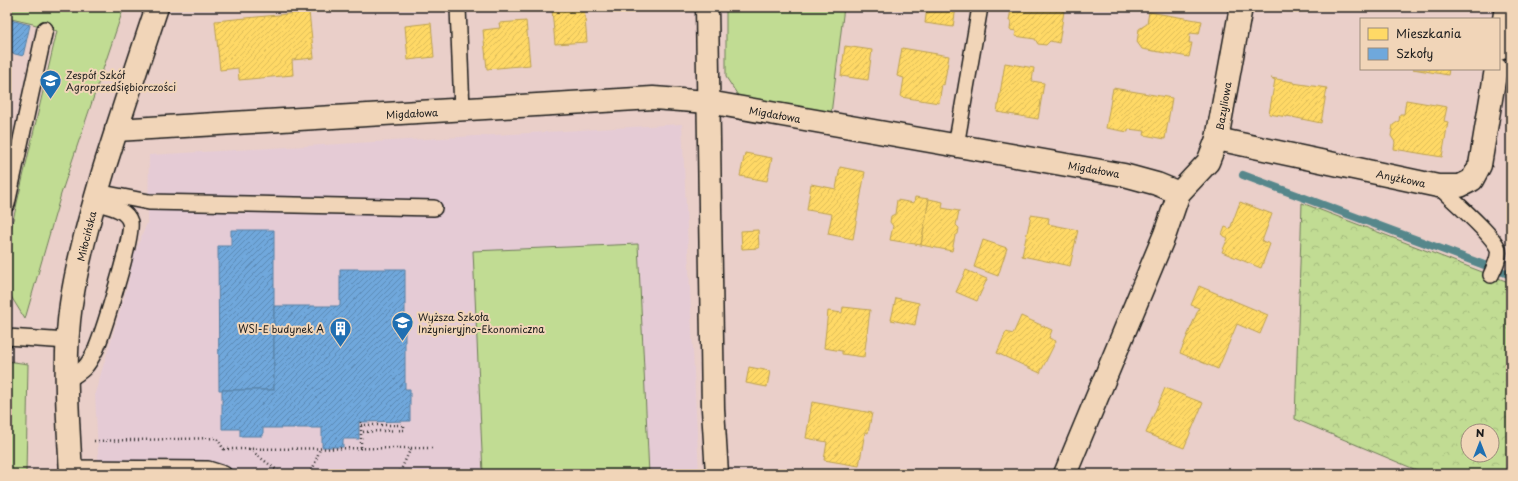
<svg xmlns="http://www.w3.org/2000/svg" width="1518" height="481" font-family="'Playpen Sans',sans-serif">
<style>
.built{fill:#e5cbd5}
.green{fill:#c1dc93;stroke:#6e7c58}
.forest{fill:url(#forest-crowns);stroke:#6e7c58;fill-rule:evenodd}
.homes{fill:url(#homes-hatch);stroke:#bba050}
.schools{fill:url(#schools-hatch);stroke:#567ea2}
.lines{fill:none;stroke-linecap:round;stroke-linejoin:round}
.stream{stroke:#56878b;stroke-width:8}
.lane-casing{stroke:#1c1c1c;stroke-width:18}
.street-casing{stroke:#1c1c1c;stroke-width:25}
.secondary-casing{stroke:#1c1c1c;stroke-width:25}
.path{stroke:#1c1c1c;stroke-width:2.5;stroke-dasharray:1 3;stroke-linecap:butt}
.lane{stroke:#f1d5b8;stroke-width:15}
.street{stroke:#f1d5b8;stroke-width:22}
.secondary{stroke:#f1d5b8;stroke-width:22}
.labels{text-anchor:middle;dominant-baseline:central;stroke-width:4;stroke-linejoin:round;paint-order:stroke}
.poi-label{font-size:10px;fill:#1c1c1c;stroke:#f1d5b8;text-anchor:start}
.street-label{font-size:10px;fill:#1c1c1c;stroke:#f1d5b8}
</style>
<defs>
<pattern id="forest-crowns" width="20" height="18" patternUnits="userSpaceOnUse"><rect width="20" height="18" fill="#c1dc93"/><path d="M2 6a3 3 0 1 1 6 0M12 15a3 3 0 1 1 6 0" fill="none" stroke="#a5bc7e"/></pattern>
<pattern id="homes-hatch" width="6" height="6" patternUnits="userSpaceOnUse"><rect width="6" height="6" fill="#ffd966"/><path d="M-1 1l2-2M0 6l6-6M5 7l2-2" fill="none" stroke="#daba58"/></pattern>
<pattern id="schools-hatch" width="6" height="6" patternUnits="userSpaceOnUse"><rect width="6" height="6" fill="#6fa8dc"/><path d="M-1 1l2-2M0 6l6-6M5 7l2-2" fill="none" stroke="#5a88b2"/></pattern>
</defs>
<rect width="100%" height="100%" fill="#eacfc9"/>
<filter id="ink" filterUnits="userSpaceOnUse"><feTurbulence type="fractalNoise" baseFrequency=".025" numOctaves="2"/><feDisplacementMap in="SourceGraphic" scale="8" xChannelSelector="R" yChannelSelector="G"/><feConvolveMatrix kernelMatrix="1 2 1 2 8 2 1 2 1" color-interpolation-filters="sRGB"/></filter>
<g filter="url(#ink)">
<!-- built -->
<path class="built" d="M682,124L699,474H99L95,393L126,291L134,254L148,221L149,155Z"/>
<!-- green -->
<g class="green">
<path d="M7,7H124L61,194L25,319L7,290V246L57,31L33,24L7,18Z"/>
<path d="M726,7H844L831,114L739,97L726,77Z"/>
<path d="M638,244L649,474H483L473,251Z"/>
<path d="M7,361L28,364L26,474H7Z"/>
</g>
<!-- forest -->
<path class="forest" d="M1302,203L1511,283V474H1426L1295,419ZM1468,431H1492V455H1468Z"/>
<!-- homes -->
<g class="homes">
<path d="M584,7L587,42L555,44L552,9Z"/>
<path d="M927,7H956L953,27L925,23Z"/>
<path d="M1020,7H1054L1053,9L1064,11L1059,43L1050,41L1046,45L1038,44L1035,39L1015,36L1016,31L1010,30L1011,21H1009L1011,9L1019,10Z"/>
<path d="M309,12L314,58L292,60L293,75L239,80L238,68L220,70L215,21Z"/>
<path d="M1149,12L1202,21L1199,34L1190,33L1189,43H1192L1189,57L1142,49L1137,42L1139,29L1147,24Z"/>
<path d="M526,21L530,65L487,69L483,30L500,28L499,23Z"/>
<path d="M431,23L434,57L408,60L405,26Z"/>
<path d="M845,46L872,50L868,80L841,76Z"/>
<path d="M902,48L949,56L944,85L942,84L939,103L901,97L904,78L897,76Z"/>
<path d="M1005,63L1034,68L1032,81L1044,83L1038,119L997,112Z"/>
<path d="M1413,69H1449L1448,75Z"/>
<path d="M1271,78L1293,82V83L1327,88L1321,123L1287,116V117L1269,114L1275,80Z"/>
<path d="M1113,88L1172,98L1165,139L1144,135L1145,131L1128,129V132L1106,128Z"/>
<path d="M1406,100L1447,107L1444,121L1448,122L1442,157L1394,149L1395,142L1391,136L1393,125L1399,121L1400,114H1404Z"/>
<path d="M745,153L772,158L767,181L740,176Z"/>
<path d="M840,167L865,172L853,239L828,234L832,214L807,210L811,184L836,189Z"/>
<path d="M915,197L929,199L921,245L890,240L893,226L890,222L891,216L895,214L897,200L914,203Z"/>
<path d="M929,199L943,202L942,208L959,211L956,225L959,228L958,234L955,236L952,251L921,245Z"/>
<path d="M1240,202L1272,214L1262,241L1270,244L1261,268L1222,252L1228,238L1222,235L1225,227L1230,229Z"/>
<path d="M1031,215L1049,218L1048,224L1078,230L1070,266L1022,256Z"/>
<path d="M758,230L759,248L742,249L741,231Z"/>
<path d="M983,240L1007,248L998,276L974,267Z"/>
<path d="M966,270L987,279L977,301L956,292Z"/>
<path d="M1199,286L1268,315L1260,334L1237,324L1218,369L1180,353L1199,308L1191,305Z"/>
<path d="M896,298L919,303L915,325L891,320Z"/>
<path d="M843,307L870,310L864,357L842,354V351L824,348L828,311L842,313Z"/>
<path d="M1021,316L1052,330L1049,338L1056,341L1040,373L997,353L1006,332L1013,334Z"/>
<path d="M749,367L770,371L767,387L746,383Z"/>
<path d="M1165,388L1203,403L1184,448L1146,433Z"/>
<path d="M812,402L872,413L868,433L865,432L859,466L824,460L827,442L806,438Z"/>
</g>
<!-- schools -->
<g class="schools">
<path d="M7,19L30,25L23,56L7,52Z"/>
<path d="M231,230H274V390H219L218,246H231Z"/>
<path d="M340,269H405V389H410V421L359,422V439H343V447H322V428H263V436H240V429H222V390H274V306H340Z"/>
</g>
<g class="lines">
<!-- stream -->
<path class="stream" d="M1243,175L1511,275"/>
<defs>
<g id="lane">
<path d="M458,7L462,110"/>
<path d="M956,146L980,7"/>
<path d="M1438,186C1451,199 1493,234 1498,249C1500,257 1494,268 1491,275"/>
<path d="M97,192L149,202L434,208"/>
<path d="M7,204L45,29"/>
<path d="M7,337L68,341"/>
<path d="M68,380C73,376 81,372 85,367C89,363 93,355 96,349C103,332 134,235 130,222C126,208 106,206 94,202"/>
<path d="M70,468L208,469L224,474"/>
</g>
<g id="street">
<path d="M707,7L713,409L717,474"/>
<path d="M1499,49L1506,7"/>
<path d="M116,130L653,98L708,102L1124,175L1157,184L1179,193"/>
<path d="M1217,139L1438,186H1460L1472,180L1480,165L1496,69"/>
<path d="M1065,474L1165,234L1179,193L1208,162L1217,139L1241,7"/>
</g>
<path id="secondary" d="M71,474C68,418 63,360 71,304C78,258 91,213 104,169C121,115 139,61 157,7"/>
</defs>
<!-- lane casing -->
<use href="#lane" class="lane-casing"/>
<!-- street casing -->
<use href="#street" class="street-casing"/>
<!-- secondary casing -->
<use href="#secondary" class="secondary-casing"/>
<!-- path -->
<g class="path">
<path d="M361,422V449"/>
<path d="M361,425H404V430L361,432"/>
<path d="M94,441L217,438L224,450"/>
<path d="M411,448H435"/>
<path d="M224,449L411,448L399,474"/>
<path d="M249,449L282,474"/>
<path d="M311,474L320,449"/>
</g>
<!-- lane -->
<use href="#lane" class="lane"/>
<!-- street -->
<use href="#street" class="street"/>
<!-- secondary -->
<use href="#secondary" class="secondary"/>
</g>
</g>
<!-- icons -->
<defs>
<symbol id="school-pin" viewBox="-11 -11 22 30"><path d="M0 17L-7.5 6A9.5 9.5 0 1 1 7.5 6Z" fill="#1f6fb2" stroke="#f1d5b8"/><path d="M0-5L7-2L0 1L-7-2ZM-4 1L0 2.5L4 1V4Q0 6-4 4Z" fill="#fff"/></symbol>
<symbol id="university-pin" viewBox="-11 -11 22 30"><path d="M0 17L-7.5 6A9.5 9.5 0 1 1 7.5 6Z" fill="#1f6fb2" stroke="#f1d5b8"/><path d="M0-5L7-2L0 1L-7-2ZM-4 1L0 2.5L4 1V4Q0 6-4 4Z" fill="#fff"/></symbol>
<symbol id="building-pin" viewBox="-11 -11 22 30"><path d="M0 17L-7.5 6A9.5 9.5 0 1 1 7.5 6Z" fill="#1f6fb2" stroke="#f1d5b8"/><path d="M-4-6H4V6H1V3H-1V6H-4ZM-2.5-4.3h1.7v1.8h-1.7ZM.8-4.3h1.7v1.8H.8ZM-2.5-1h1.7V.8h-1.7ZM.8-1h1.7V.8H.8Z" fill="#fff"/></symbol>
</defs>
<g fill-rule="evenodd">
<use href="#school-pin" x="38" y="68" width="25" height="34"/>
<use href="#university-pin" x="390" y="310" width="25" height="34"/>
<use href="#building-pin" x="328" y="316" width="25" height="34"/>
</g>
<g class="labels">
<!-- poi labels -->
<g class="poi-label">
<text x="66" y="74">Zespół Szkół<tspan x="66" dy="12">Agroprzedsiębiorczości</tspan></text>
<text x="418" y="316">Wyższa Szkoła<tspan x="418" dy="12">Inżynieryjno-Ekonomiczna</tspan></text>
<text x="324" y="328" text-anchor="end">WSI-E budynek A</text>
</g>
<!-- street labels -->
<g class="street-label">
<text transform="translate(1223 106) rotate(-80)">Bazyliowa</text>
<text transform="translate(412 113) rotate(-3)">Migdałowa</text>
<text transform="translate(775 114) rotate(10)">Migdałowa</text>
<text transform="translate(1094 169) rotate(10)">Migdałowa</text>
<text transform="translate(1401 178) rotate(12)">Anyżkowa</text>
<text transform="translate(86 236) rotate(-76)">Miłocińska</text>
</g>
</g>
<!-- margin -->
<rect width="1518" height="481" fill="none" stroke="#f1d5b8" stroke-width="24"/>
<rect x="12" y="12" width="1494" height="457" fill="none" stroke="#1c1c1c" stroke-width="1.5" filter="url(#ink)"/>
<!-- legend -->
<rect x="1360" y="18" width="140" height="52" fill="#f1d5b8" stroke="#9c8b7a"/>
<rect x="1368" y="28" width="20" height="12" fill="#ffd966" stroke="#9c8b7a"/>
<text x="1396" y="38" font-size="12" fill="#1c1c1c">Mieszkania</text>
<rect x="1368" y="48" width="20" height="12" fill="#6fa8dc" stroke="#9c8b7a"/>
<text x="1396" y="58" font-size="12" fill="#1c1c1c">Szkoły</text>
<!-- north arrow -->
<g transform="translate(1480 443)"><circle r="19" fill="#f1d5b8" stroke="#9c8b7a"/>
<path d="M0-3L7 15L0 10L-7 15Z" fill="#1f6fb2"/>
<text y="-6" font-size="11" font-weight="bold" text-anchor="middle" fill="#1c1c1c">N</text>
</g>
</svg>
